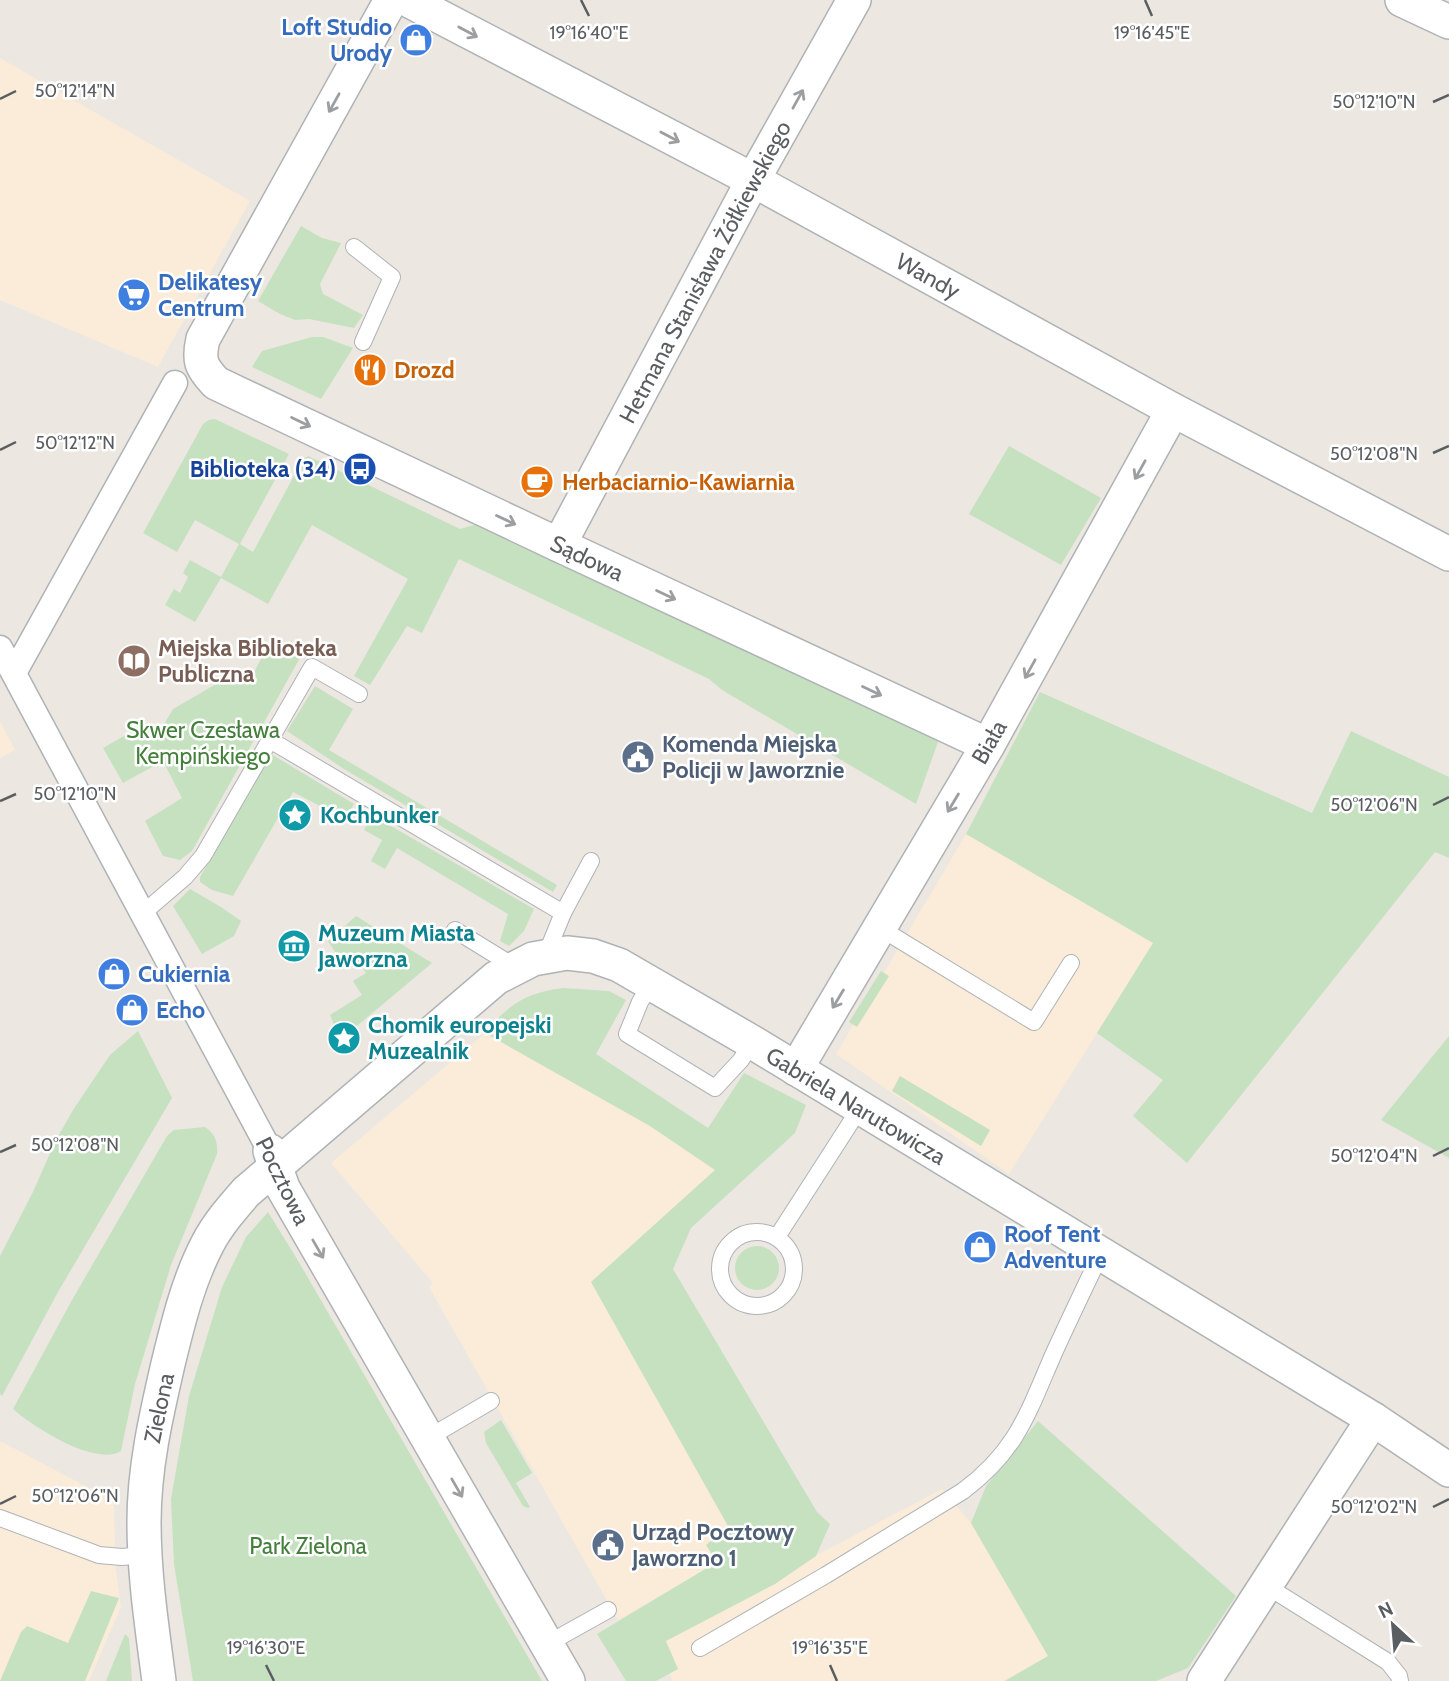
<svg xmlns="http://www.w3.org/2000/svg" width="1449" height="1681" font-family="Cabin,sans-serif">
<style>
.commercial{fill:#faecd8}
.green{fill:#c6e1c0}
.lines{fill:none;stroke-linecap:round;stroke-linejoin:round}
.service-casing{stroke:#afb3b6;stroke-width:18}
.pedestrian-casing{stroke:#afb3b6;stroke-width:27}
.minor-casing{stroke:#afb3b6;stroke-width:36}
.service{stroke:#fff;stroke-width:16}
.pedestrian{stroke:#fff;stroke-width:24}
.minor{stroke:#fff;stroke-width:33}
.oneway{stroke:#9c9ea0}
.ticks{fill:none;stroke:#5a5e61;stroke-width:2.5}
.labels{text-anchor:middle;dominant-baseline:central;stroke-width:5;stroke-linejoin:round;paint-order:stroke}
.shop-label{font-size:23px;font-weight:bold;fill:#366cbe;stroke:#fff;text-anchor:start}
.street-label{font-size:23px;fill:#5a5e61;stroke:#fff}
.food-label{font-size:23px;font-weight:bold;fill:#c56008;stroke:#fff;text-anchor:start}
.transit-label{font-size:23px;font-weight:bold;fill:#164399;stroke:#fff;text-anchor:end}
.education-label{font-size:23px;font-weight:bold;fill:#785e54;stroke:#fff;text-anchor:start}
.park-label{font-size:23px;fill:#447f3b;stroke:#fff}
.service-label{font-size:23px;font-weight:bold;fill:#4e5e75;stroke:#fff;text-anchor:start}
.culture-label{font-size:23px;font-weight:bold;fill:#0d838f;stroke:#fff;text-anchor:start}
.ticks-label{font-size:18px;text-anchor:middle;fill:#5a5e61;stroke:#fff;stroke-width:5;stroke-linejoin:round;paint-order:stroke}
</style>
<rect width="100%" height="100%" fill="#ece7e1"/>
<!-- commercial -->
<g class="commercial">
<path d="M0,58L250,201L158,367L0,300Z"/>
<path d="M0,721L15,750L0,758Z"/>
<path d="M966,834L1153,943L1009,1174L836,1054Z"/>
<path d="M485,1033L650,1126L715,1170L591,1282L728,1526L718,1562L618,1620L429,1287L433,1283L331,1163Z"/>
<path d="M0,1441L114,1501L115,1562L121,1607L89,1681H0Z"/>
<path d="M942,1489L971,1523L1049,1656L1003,1681H673L652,1642Z"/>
</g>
<!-- green -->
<g class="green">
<path d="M301,226L322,238L341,243L320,284L323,294L363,315L354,328L309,319L295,320L280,314L258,301Z"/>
<path d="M312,337H323L353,348L321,399L252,367L262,351Z"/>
<path d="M215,419L289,454L240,544L253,552L303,459L308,456L460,529L474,525L939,739L916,804L722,690L709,679L459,559L422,633L407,626L370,685L354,676L408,579L312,525L268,604L221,578L195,622L165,605L174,589L180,593L188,577L183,573L190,560L221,577L239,544L195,520L177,552L143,533L203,424L209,420Z"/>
<path d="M1009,446L1101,498L1061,565L969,514Z"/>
<path d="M291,641L305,649L192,851L180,860L163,856L145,821L182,798L163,761L123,783L103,748L145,724L160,731L173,709L237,672L250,680L262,657Z"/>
<path d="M315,686L353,709L329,750L557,885L553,892L344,769L287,731Z"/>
<path d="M1040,692L1312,813L1351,731L1449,777V858L1435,852L1187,1163L1133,1116L1163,1080L1097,1033L1153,943L966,834Z"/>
<path d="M271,754L354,804L345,819L293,792L233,896L212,890L200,882V877Z"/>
<path d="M372,815L534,909L524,931L509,946L500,941L508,914L397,848L385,869L371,861L382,840L364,830Z"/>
<path d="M190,889L221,907L241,921L234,936L202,954L173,906Z"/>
<path d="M356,916L432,963L346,1035L334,1024L330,1015L362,995L353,981L366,973L359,961L346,969L328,941Z"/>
<path d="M881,971L889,976L857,1027L849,1022Z"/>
<path d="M563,988L609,991L626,1000L596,1054L708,1128L744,1073L806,1105L795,1133L691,1228L673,1269L817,1512L830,1524L816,1556L775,1584L666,1641L678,1669L656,1681H626L597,1634L717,1562L706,1545L728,1526L591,1282L715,1170L650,1126L485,1033C509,1004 525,993 563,988Z"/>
<path d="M138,1031L172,1098L58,1292L2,1396L0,1394V1256L33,1192L55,1142L73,1110L110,1055Z"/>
<path d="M1449,1036V1158L1381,1120Z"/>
<path d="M900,1076L990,1130L981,1146L892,1091Z"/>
<path d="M205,1127C215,1134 218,1142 217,1154L171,1265L135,1384L121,1451C96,1467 33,1427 13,1409L72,1300L167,1136L174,1130Z"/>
<path d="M268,1212L297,1259L542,1681H193L174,1564L171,1499L189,1396L222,1287L246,1237Z"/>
<circle cx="757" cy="1268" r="22"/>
<path d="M501,1420L532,1473L516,1483L530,1507L528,1508L523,1506L486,1443L484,1432Z"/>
<path d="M1038,1421L1236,1596L1188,1668L1156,1681H1005L1048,1656L971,1523L986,1486Z"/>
<path d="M91,1591L119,1598L85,1681H0L21,1632L27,1626L68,1643Z"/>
<path d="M125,1634L129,1638L132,1681H106Z"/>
</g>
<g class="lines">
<defs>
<g id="service">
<path d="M354,247L392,277L363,342"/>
<path d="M270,740L563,913"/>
<path d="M142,914L185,877L203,856L312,667L359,694"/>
<path d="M880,928L1034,1022L1071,963"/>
<path d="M455,930L515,967"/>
<path d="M545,957L563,913L591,861"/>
<path d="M651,984L640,1002L627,1034L715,1088L741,1060L752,1042"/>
<circle cx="757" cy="1269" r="37"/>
<path d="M777,1237L860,1108"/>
<path d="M428,1438L491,1401"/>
<path d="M0,1518L99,1555L122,1557L144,1555"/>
<path d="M1265,1585L1388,1662L1399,1676L1400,1681"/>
<path d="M547,1644L608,1610"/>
<path d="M700,1648L826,1575L963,1491C1018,1450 1028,1412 1054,1353C1069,1320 1085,1287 1100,1255"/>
</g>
<g id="pedestrian">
<path d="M0,648L270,1151"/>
<path d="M14,673L175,383"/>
</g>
<g id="minor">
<path d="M391,0L203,339C198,361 201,367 216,383L559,545L988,745"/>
<path d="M408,0L753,180L1173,410L1449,554"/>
<path d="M1402,0L1449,22"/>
<path d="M559,545L753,180L854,0"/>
<path d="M796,1069L988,745L1173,410"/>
<path d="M270,1151L283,1188L568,1681"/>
<path d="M159,1681C152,1628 144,1575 144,1522C144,1468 156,1416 168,1364C178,1323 188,1281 208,1243C218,1224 232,1208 246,1192L496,978L533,959L567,953L593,956L619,965L752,1042L1373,1419L1449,1470"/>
<path d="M1204,1681L1373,1419"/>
</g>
</defs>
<!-- service casing -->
<use href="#service" class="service-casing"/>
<!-- pedestrian casing -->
<use href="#pedestrian" class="pedestrian-casing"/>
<!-- minor casing -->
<use href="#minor" class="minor-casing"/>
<!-- service -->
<use href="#service" class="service"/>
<!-- pedestrian -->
<use href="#pedestrian" class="pedestrian"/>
<!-- minor -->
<use href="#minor" class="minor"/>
</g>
<!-- one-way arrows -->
<defs><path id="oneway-shaft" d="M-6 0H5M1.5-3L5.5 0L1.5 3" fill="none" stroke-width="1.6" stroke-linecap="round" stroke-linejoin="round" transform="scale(1.75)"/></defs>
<g class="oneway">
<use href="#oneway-shaft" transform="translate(468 32) rotate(28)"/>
<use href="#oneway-shaft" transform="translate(798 99) rotate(-61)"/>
<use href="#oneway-shaft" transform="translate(334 103) rotate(119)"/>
<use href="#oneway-shaft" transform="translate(670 137) rotate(28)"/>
<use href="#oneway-shaft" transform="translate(301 422) rotate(26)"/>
<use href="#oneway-shaft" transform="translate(1140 470) rotate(119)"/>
<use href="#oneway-shaft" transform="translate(506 520) rotate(25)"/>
<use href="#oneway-shaft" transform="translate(666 595) rotate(25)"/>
<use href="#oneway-shaft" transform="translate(1030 669) rotate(119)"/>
<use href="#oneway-shaft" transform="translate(872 691) rotate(25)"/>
<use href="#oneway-shaft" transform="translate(953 803) rotate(121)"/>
<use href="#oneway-shaft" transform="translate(838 999) rotate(121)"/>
<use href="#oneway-shaft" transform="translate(318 1249) rotate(60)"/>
<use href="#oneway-shaft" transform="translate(457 1488) rotate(60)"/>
</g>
<!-- ticks -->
<path class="ticks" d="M581,0L589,16M1145,0L1152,16M0,99L16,91M1433,102L1449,95M0,450L16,442M1433,453L1449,446M0,801L16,794M1433,805L1449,797M0,1152L16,1145M1433,1156L1449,1148M0,1504L16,1496M1433,1507L1449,1499M266,1665L274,1681M830,1665L837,1681"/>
<!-- icons -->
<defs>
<symbol id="shop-disc" viewBox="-11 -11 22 22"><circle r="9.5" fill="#3f7fe0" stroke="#fff"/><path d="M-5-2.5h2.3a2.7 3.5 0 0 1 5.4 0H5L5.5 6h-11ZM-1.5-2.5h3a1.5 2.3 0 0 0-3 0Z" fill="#fff"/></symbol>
<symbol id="supermarket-disc" viewBox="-11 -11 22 22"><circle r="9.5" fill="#3f7fe0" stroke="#fff"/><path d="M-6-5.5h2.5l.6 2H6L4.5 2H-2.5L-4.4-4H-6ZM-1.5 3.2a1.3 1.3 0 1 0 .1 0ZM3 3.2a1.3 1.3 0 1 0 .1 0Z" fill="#fff"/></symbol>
<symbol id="restaurant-disc" viewBox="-11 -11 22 22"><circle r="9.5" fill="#e8710a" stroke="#fff"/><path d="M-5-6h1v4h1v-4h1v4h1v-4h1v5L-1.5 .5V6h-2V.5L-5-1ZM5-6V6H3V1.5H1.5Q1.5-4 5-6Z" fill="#fff"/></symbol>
<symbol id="bus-disc" viewBox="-11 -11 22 22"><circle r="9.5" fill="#1a4fb4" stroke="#fff"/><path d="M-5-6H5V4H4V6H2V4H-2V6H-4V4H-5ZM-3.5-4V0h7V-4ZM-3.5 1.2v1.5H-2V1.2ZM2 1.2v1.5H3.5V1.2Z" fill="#fff"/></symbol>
<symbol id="cafe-disc" viewBox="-11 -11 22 22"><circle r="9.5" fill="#e8710a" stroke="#fff"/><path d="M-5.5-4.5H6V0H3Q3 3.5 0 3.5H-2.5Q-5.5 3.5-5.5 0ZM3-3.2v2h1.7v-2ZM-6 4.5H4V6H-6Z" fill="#fff"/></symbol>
<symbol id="library-disc" viewBox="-11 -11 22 22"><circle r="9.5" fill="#8d6e63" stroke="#fff"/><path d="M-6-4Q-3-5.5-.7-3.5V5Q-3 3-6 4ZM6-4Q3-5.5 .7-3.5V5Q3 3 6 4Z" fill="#fff"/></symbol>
<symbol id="civic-disc" viewBox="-11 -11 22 22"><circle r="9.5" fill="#5c6f8a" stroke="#fff"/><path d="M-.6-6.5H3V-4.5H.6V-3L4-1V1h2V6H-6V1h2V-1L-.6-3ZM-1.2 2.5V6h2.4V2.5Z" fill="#fff"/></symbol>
<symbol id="sight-disc" viewBox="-11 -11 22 22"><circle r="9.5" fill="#0f9aa8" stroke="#fff"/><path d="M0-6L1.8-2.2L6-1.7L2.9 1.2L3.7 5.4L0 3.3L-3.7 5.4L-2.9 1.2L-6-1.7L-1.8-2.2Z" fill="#fff"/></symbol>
<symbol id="museum-disc" viewBox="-11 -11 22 22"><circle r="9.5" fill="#0f9aa8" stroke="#fff"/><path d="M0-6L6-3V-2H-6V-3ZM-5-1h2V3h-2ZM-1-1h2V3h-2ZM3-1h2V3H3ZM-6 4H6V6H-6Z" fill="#fff"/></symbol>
</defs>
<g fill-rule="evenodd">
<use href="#shop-disc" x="397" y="21" width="38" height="38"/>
<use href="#supermarket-disc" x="115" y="276" width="38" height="38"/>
<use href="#restaurant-disc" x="351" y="351" width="38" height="38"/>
<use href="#bus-disc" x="341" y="450" width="38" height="38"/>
<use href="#cafe-disc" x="518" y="463" width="38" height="38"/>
<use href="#library-disc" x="115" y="642" width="38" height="38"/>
<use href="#civic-disc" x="619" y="738" width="38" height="38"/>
<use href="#sight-disc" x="276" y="796" width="38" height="38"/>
<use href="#museum-disc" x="275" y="927" width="38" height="38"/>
<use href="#shop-disc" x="95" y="955" width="38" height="38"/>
<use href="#shop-disc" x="113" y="991" width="38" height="38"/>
<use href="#sight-disc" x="325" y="1019" width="38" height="38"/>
<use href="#shop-disc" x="961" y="1228" width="38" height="38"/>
<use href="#civic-disc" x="589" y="1526" width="38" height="38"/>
</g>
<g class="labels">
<!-- shop labels -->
<g class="shop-label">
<text x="392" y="27" text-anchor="end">Loft Studio<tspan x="392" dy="26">Urody</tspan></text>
<text x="158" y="282">Delikatesy<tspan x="158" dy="26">Centrum</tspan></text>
<text x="138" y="974">Cukiernia</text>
<text x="156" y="1010">Echo</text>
<text x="1004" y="1234">Roof Tent<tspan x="1004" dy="26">Adventure</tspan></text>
</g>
<!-- street labels -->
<g class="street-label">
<text transform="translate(705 272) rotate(-62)">Hetmana Stanisława Żółkiewskiego</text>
<text transform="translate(928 276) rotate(29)">Wandy</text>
<text transform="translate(587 558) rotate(25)">Sądowa</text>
<text transform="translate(989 742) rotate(-60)">Biała</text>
<text transform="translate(856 1106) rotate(31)">Gabriela Narutowicza</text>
<text transform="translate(283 1181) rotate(64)">Pocztowa</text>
<text transform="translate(159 1408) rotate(-78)">Zielona</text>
</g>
<!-- food labels -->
<g class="food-label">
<text x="394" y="370">Drozd</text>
<text x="562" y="482">Herbaciarnio-Kawiarnia</text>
</g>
<!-- transit labels -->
<g class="transit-label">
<text x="336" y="469">Biblioteka (34)</text>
</g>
<!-- education labels -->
<g class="education-label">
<text x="158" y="648">Miejska Biblioteka<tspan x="158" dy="26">Publiczna</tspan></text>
</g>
<!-- park labels -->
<g class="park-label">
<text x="203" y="730">Skwer Czesława<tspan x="203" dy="26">Kempińskiego</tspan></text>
<text x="308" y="1546">Park Zielona</text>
</g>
<!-- service labels -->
<g class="service-label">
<text x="662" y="744">Komenda Miejska<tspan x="662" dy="26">Policji w Jaworznie</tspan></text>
<text x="632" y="1532">Urząd Pocztowy<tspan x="632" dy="26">Jaworzno 1</tspan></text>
</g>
<!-- culture labels -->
<g class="culture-label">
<text x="320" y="815">Kochbunker</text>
<text x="318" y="933">Muzeum Miasta<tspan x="318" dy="26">Jaworzna</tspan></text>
<text x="368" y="1025">Chomik europejski<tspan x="368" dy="26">Muzealnik</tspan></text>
</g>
</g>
<g class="ticks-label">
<text x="589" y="39">19°16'40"E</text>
<text x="1152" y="39">19°16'45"E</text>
<text x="75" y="97">50°12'14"N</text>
<text x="1374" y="108">50°12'10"N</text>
<text x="75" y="449">50°12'12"N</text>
<text x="1374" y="460">50°12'08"N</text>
<text x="75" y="800">50°12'10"N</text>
<text x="1374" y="811">50°12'06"N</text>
<text x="75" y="1151">50°12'08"N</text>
<text x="1374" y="1162">50°12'04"N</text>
<text x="75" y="1502">50°12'06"N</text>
<text x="1374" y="1513">50°12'02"N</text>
<text x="266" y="1654">19°16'30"E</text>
<text x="830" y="1654">19°16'35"E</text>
</g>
<!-- north arrow -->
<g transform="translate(1393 1625) rotate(334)" stroke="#ffffff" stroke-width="5" paint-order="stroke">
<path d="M0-5L12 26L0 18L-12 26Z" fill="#5a5e61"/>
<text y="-10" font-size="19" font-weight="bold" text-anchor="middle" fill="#5a5e61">N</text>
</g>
</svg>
